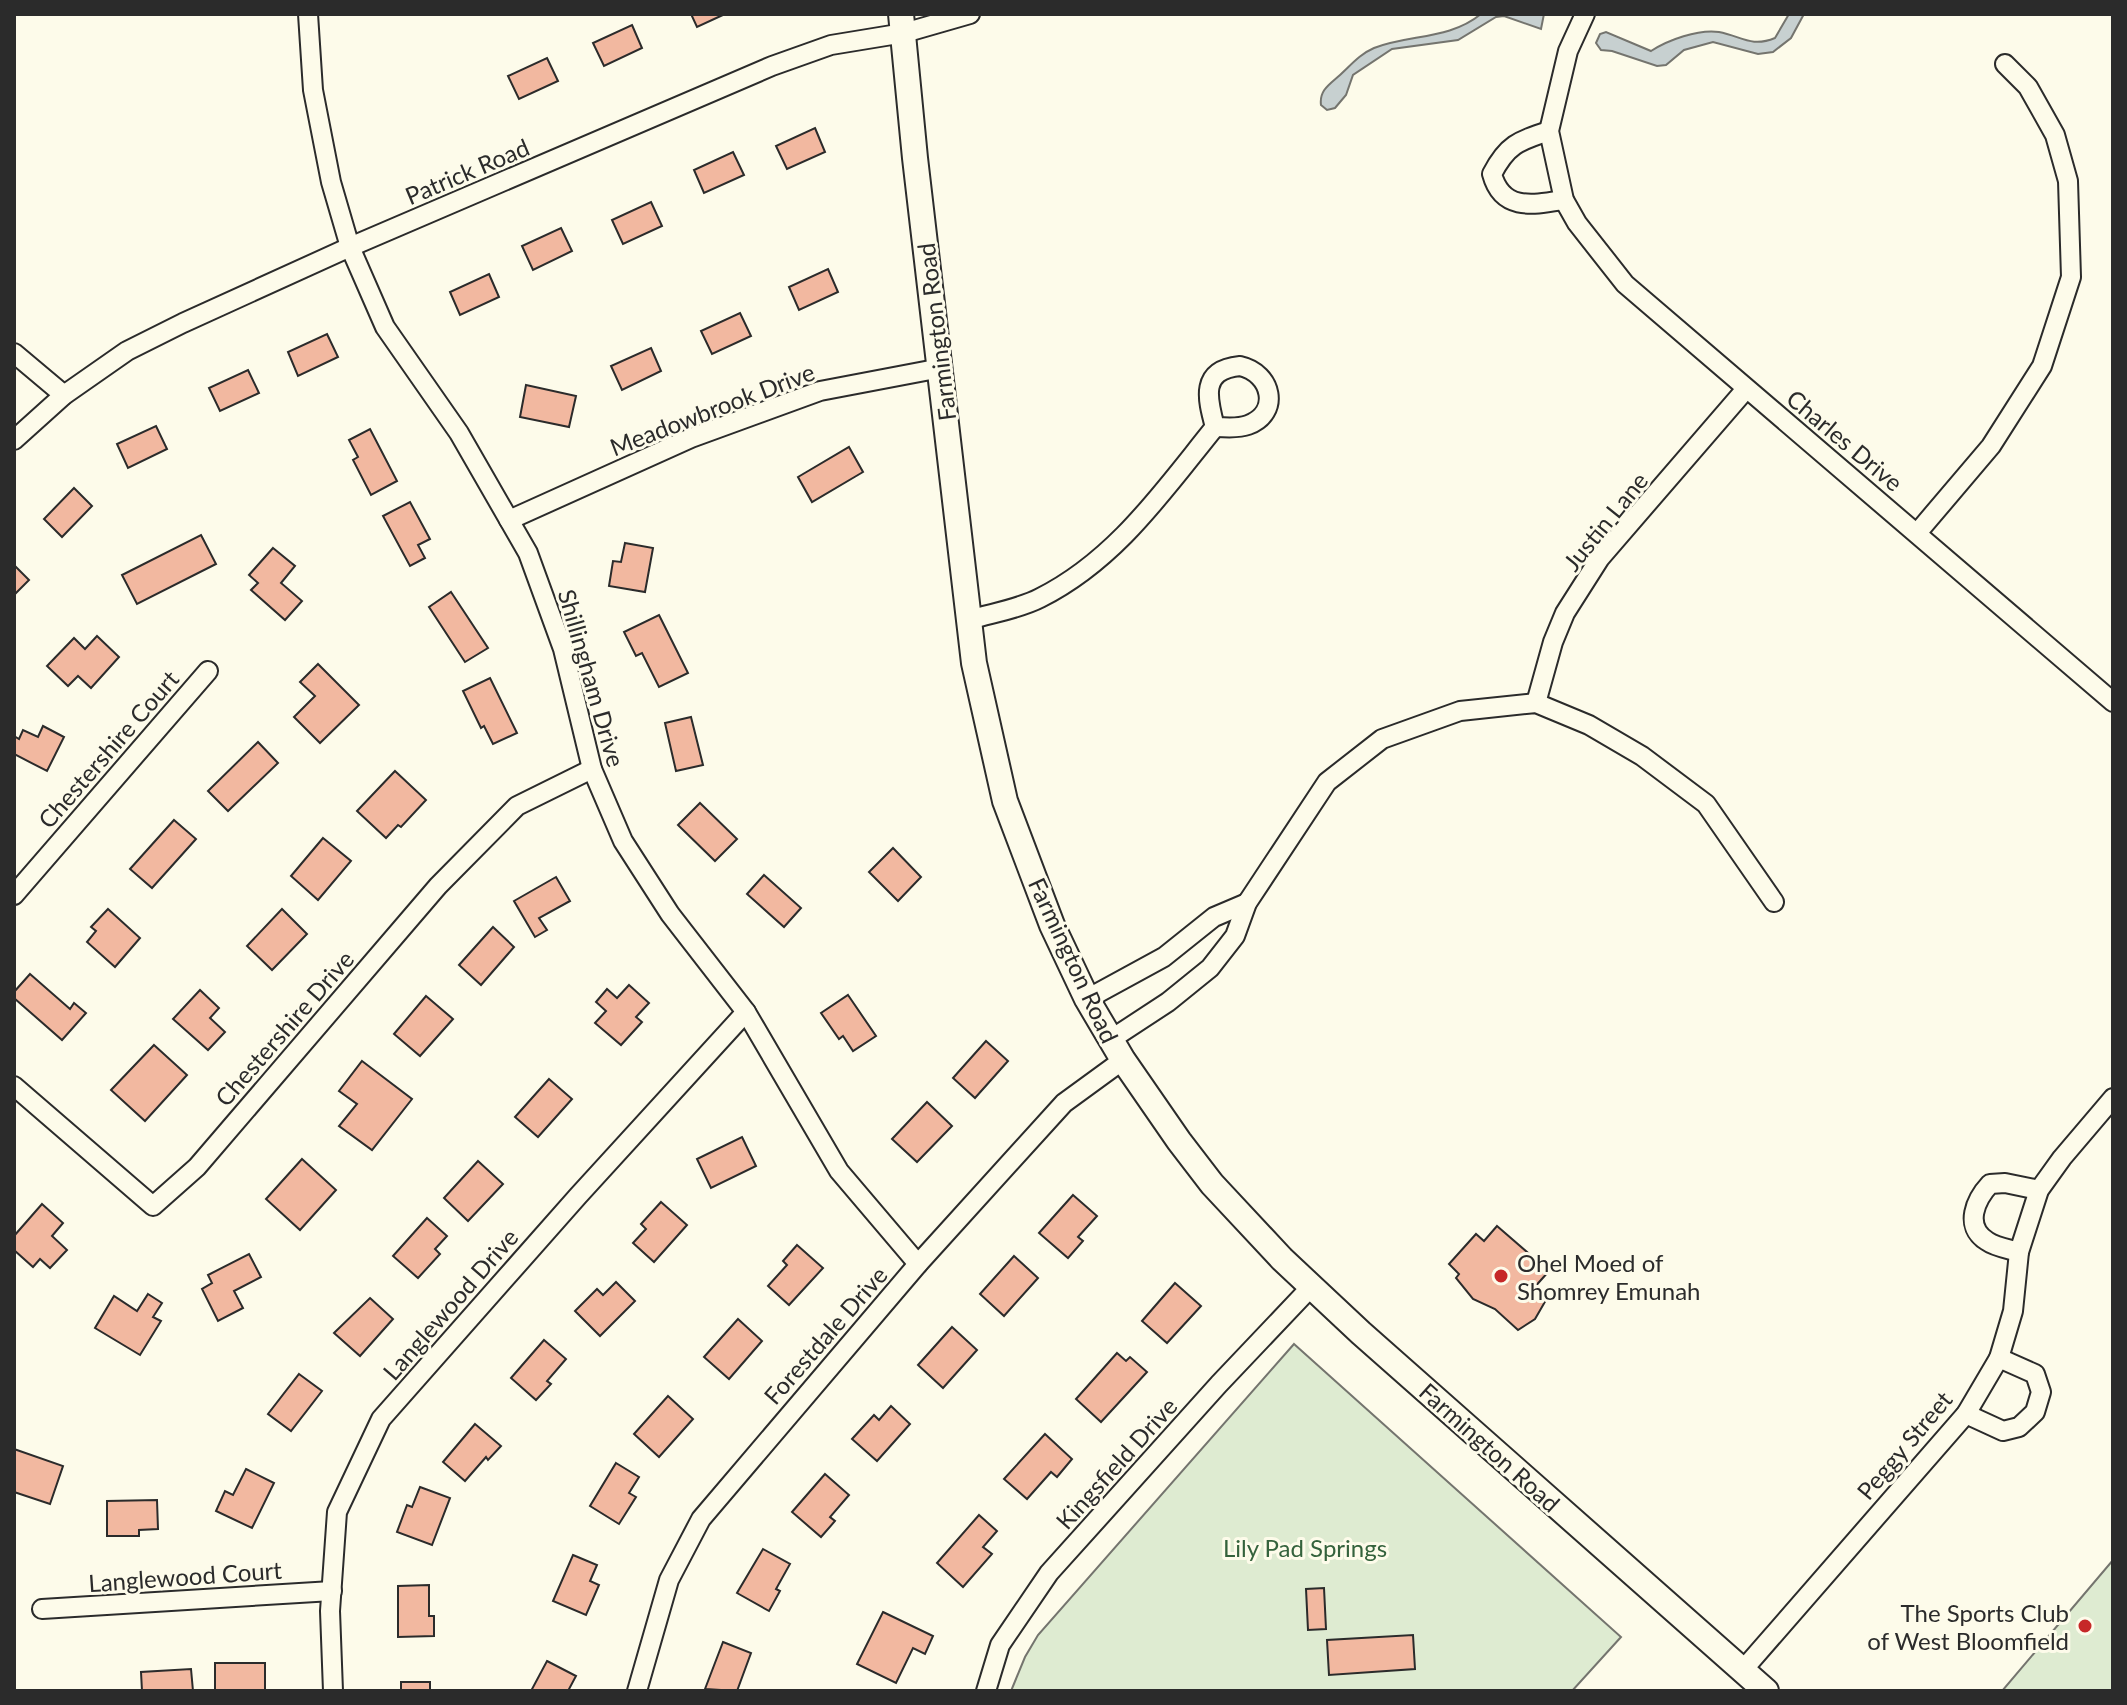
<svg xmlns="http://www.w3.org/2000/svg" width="2127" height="1705" font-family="Lato,sans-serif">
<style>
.green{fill:#deebd1;stroke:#74746e;stroke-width:2}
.water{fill:#c7d0d0;stroke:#74746e;stroke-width:2}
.building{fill:#f2b8a0;stroke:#2b2b2b;stroke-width:2}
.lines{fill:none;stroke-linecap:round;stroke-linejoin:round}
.minor-casing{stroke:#2b2b2b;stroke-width:22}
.tertiary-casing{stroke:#2b2b2b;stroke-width:28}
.minor{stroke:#fdfbea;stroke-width:18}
.tertiary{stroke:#fdfbea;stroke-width:24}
.poi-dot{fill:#c62828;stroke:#fdfbea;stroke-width:3}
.labels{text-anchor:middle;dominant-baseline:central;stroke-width:6;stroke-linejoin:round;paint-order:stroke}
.street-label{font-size:24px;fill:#2b2b2b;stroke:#fdfbea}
.poi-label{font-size:24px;fill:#2b2b2b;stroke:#fdfbea;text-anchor:start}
.park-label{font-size:24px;fill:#34623c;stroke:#fdfbea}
</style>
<rect width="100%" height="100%" fill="#fdfbea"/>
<!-- green -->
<g class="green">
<path d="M1294,1344L1621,1637L1572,1691H1011L1025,1657L1038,1635Z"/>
<path d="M2113,1560V1691H2002Z"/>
</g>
<!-- water -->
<g class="water">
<path d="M1481,14H1544L1541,29L1504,16L1496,17L1458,40L1392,49L1353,75L1346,95L1335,108L1327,110L1321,105C1319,90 1330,84 1340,75C1351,65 1360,54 1374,48C1410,34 1449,40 1481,14Z"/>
<path d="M1789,14H1804L1791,38L1773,52L1758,54L1713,42L1684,50L1666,65L1657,66L1612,51L1601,50L1596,43L1600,34L1606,32L1651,51C1668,40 1698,29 1719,32C1741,36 1751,48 1775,38Z"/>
</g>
<!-- building -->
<g class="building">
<path d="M691,14H725L697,27Z"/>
<path d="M632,25L642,48L604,66L593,43Z"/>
<path d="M547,58L558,81L519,99L508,76Z"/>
<path d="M815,128L825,152L787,169L776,146Z"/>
<path d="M733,152L744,175L704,193L694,170Z"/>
<path d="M651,202L662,226L623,244L612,220Z"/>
<path d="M561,228L572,251L533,270L522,246Z"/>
<path d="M828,269L838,292L799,310L789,287Z"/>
<path d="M489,274L499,297L460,315L450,292Z"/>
<path d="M740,313L751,336L712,354L701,331Z"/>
<path d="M327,334L338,357L298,376L288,352Z"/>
<path d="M651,348L661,371L622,390L611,366Z"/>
<path d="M248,370L259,393L220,411L209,388Z"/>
<path d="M526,385L576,396L569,427L520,417Z"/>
<path d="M156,426L167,449L128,468L117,444Z"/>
<path d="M370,429L397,481L371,495L353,460L358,457L349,440Z"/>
<path d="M849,447L863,472L812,502L798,477Z"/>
<path d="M74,488L92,506L62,537L44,519Z"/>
<path d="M410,502L430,539L418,545L425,558L410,566L383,516Z"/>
<path d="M201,535L216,564L137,604L122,575Z"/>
<path d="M625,543L653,548L645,592L609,586L613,561L621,562Z"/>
<path d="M273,548L295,566L281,583L302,601L285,620L251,590L258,583L249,575Z"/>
<path d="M14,565L29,580L14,595Z"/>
<path d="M451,592L488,648L465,662L429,607Z"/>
<path d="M659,615L688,673L659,687L642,653L636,656L624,632Z"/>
<path d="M97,636L119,657L91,688L78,676L68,686L47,666L74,638L85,649Z"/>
<path d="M318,664L359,705L320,743L294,717L315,696L300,682Z"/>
<path d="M490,678L517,733L493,744L484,726L481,728L463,691Z"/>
<path d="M691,717L703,765L676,771L665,723Z"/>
<path d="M43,726L64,737L47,771L14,754V736L19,739L23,730L38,737Z"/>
<path d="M258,742L278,763L228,811L208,791Z"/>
<path d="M395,771L426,800L401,827L398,825L386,838L357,811Z"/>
<path d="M700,803L737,839L715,861L678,825Z"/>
<path d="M174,820L196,839L152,888L130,869Z"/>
<path d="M323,838L351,861L318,900L291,876Z"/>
<path d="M893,848L921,877L898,901L869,872Z"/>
<path d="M764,875L801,908L784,927L747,894Z"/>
<path d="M556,877L570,901L539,918L547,930L535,937L514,901Z"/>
<path d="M108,909L140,938L115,967L87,942L96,931L91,927Z"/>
<path d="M282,909L307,934L272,970L247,946Z"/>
<path d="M493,927L514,947L481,985L459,965Z"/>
<path d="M30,974L70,1009L74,1003L86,1013L62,1040L14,998V992Z"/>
<path d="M629,985L649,1003L636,1017L642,1022L621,1045L595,1023L606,1011L596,1002L607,989L617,998Z"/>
<path d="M200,990L219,1008L210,1018L225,1032L208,1050L173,1019Z"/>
<path d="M848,995L876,1036L853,1051L843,1036L839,1039L821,1013Z"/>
<path d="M426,996L453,1019L420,1056L394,1034Z"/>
<path d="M986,1041L1008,1061L975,1098L953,1078Z"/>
<path d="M154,1045L187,1075L145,1121L111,1090Z"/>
<path d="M362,1061L412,1099L372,1150L339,1126L357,1104L339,1091Z"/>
<path d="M549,1079L572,1099L538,1137L515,1117Z"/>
<path d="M927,1102L952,1126L917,1162L892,1139Z"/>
<path d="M742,1137L756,1166L711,1188L697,1159Z"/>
<path d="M302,1159L336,1190L300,1230L266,1199Z"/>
<path d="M478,1161L503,1184L468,1221L444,1198Z"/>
<path d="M1073,1195L1097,1216L1078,1237L1083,1241L1068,1258L1039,1233Z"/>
<path d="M661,1202L687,1225L654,1262L633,1243L646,1229L641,1224Z"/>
<path d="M42,1204L63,1223L52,1236L67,1250L50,1268L40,1259L33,1267L14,1250V1236Z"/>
<path d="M427,1218L447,1236L435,1249L440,1254L418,1278L393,1256Z"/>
<path d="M1497,1226L1549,1271L1533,1289L1546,1300L1535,1319L1518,1330L1495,1309L1473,1299L1456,1278L1459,1274L1449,1264L1476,1234L1484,1241Z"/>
<path d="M797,1245L823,1268L789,1305L768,1286L787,1265L783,1261Z"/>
<path d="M249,1254L261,1277L234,1291L243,1308L218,1321L202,1289L212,1283L208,1275Z"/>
<path d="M1014,1256L1038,1278L1004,1316L980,1294Z"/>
<path d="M616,1282L635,1301L600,1336L575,1311L597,1289L603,1295Z"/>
<path d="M1175,1283L1201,1306L1167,1343L1142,1321Z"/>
<path d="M148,1294L162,1303L153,1317L161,1321L140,1355L95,1328L114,1296L137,1311Z"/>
<path d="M370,1298L393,1319L360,1356L334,1333Z"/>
<path d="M738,1319L762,1341L729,1379L704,1357Z"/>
<path d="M952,1327L977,1350L943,1388L918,1365Z"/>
<path d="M544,1340L566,1359L547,1381L551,1384L536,1400L511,1378Z"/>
<path d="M1117,1353L1126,1361L1130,1357L1147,1372L1101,1422L1076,1399Z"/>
<path d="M299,1374L322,1391L291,1431L268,1414Z"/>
<path d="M668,1396L693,1419L659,1457L634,1434Z"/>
<path d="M891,1406L910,1424L877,1461L852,1439L874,1415L879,1420Z"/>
<path d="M475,1424L501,1446L488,1460L486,1457L465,1481L443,1462Z"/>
<path d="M1045,1434L1072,1459L1057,1477L1051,1472L1027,1499L1004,1479Z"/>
<path d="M14,1449L63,1466L50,1504L14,1492Z"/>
<path d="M616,1463L639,1477L629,1493L636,1497L619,1524L590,1506Z"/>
<path d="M246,1469L274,1483L252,1528L216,1511L225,1491L233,1495Z"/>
<path d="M825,1474L849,1495L830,1517L835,1521L821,1537L792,1512Z"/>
<path d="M420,1487L450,1498L432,1545L397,1532L407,1505L412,1507Z"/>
<path d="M157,1500L158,1529L139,1530V1536H107V1501Z"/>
<path d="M979,1515L997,1531L983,1547L992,1554L963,1587L937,1563Z"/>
<path d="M763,1549L790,1564L776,1589L780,1591L769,1611L737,1593Z"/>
<path d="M573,1555L597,1565L590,1581L599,1585L586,1615L553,1601Z"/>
<path d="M429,1585V1616H434V1636L398,1637V1586Z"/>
<path d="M1324,1588L1326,1629L1308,1630L1306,1589Z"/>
<path d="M883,1612L933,1636L925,1654L913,1648L896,1683L857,1664Z"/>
<path d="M1413,1635L1415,1669L1329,1675L1327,1640Z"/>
<path d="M723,1642L751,1653L737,1691L705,1689Z"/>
<path d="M547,1661L576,1676L568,1691H531Z"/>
<rect x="215" y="1663" width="50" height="28"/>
<path d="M191,1669L193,1691H142L141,1672Z"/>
<rect x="401" y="1682" width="29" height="9"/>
</g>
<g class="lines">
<defs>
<g id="minor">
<path d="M308,14L313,90L331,182L350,247L385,327L459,433L528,553L563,649L592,769L623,841L670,914L746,1012L839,1171L918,1264"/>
<path d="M1585,14L1568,51L1549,131L1564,200L1577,223L1625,284L2113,702"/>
<path d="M1549,131C1518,141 1507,145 1492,174C1502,211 1532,205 1564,200"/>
<path d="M14,353L64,395"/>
<path d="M1240,366C1272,373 1281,413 1248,425C1237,429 1226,427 1215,427C1207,398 1200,370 1240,366Z"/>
<path d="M14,440L64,395L127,351L183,323L350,247L772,66L831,45L904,33L970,14"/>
<path d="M509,520L691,438L820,391L941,368"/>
<path d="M1918,532L1991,446L2042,366L2071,277L2068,181L2055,135L2028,87L2005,64"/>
<path d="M969,620C992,613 1019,609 1040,598C1116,560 1163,491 1215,427"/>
<path d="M1536,703L1553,642L1565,613L1600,558L1746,389"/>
<path d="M14,895L208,671"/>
<path d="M1087,999L1164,957L1214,917L1247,903"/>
<path d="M1110,1040L1168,1002L1210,968L1235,936L1247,903L1327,782L1382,739L1460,711L1536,703L1589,725L1642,756L1706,804L1774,902"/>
<path d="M14,1086L153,1206L197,1167L438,886L517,806L592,769"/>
<path d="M2019,1252C2009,1249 1995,1247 1987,1241C1963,1226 1976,1199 1990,1184L2005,1183L2039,1190"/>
<path d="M1966,1414L2003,1431L2019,1427L2035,1412L2041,1392L2035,1374L1999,1358"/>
<path d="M42,1609L332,1591"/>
<path d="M1742,1671L1966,1414L1999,1358L2013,1311L2019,1252L2039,1190L2062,1158L2113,1098"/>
<path d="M333,1691L330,1611L337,1512L381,1419L578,1196L746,1012"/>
<path d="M637,1691L669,1580L701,1519L918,1264L1064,1103L1123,1060"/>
<path d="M986,1691L1000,1645L1049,1573L1219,1384L1311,1287"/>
</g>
<path id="tertiary" d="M901,14L915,158L974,663L1005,801L1052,925L1087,999L1123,1060L1179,1141L1212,1184L1282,1259L1361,1333L1766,1691"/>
</defs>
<!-- minor casing -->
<use href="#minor" class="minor-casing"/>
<!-- tertiary casing -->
<use href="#tertiary" class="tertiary-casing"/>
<!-- minor -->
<use href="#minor" class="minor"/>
<!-- tertiary -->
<use href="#tertiary" class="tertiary"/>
</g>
<!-- markers -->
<g class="poi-dot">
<circle cx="1501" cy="1276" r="8"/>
<circle cx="2085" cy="1626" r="8"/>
</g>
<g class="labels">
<!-- street labels -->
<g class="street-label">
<text transform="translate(467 171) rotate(-23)">Patrick Road</text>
<text transform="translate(936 332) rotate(-97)">Farmington Road</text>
<text transform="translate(712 409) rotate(-21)">Meadowbrook Drive</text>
<text transform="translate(1845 440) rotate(40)">Charles Drive</text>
<text transform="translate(1605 521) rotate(-51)">Justin Lane</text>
<text transform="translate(592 678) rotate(74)">Shillingham Drive</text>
<text transform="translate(108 749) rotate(-49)">Chestershire Court</text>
<text transform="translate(1074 960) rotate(65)">Farmington Road</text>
<text transform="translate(284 1028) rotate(-49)">Chestershire Drive</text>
<text transform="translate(450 1304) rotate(-49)">Langlewood Drive</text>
<text transform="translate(825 1335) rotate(-49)">Forestdale Drive</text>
<text transform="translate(1904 1445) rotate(-50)">Peggy Street</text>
<text transform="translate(1490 1447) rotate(42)">Farmington Road</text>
<text transform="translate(1116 1463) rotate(-48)">Kingsfield Drive</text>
<text transform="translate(185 1576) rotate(-4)">Langlewood Court</text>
</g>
<!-- poi labels -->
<g class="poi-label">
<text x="1517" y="1262">Ohel Moed of<tspan x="1517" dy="28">Shomrey Emunah</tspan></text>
<text x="2069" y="1612" text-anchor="end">The Sports Club<tspan x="2069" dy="28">of West Bloomfield</tspan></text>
</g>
<!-- park labels -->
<g class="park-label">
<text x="1305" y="1547">Lily Pad Springs</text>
</g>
</g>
<!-- border -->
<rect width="2127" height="1705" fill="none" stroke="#2b2b2b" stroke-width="32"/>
</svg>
